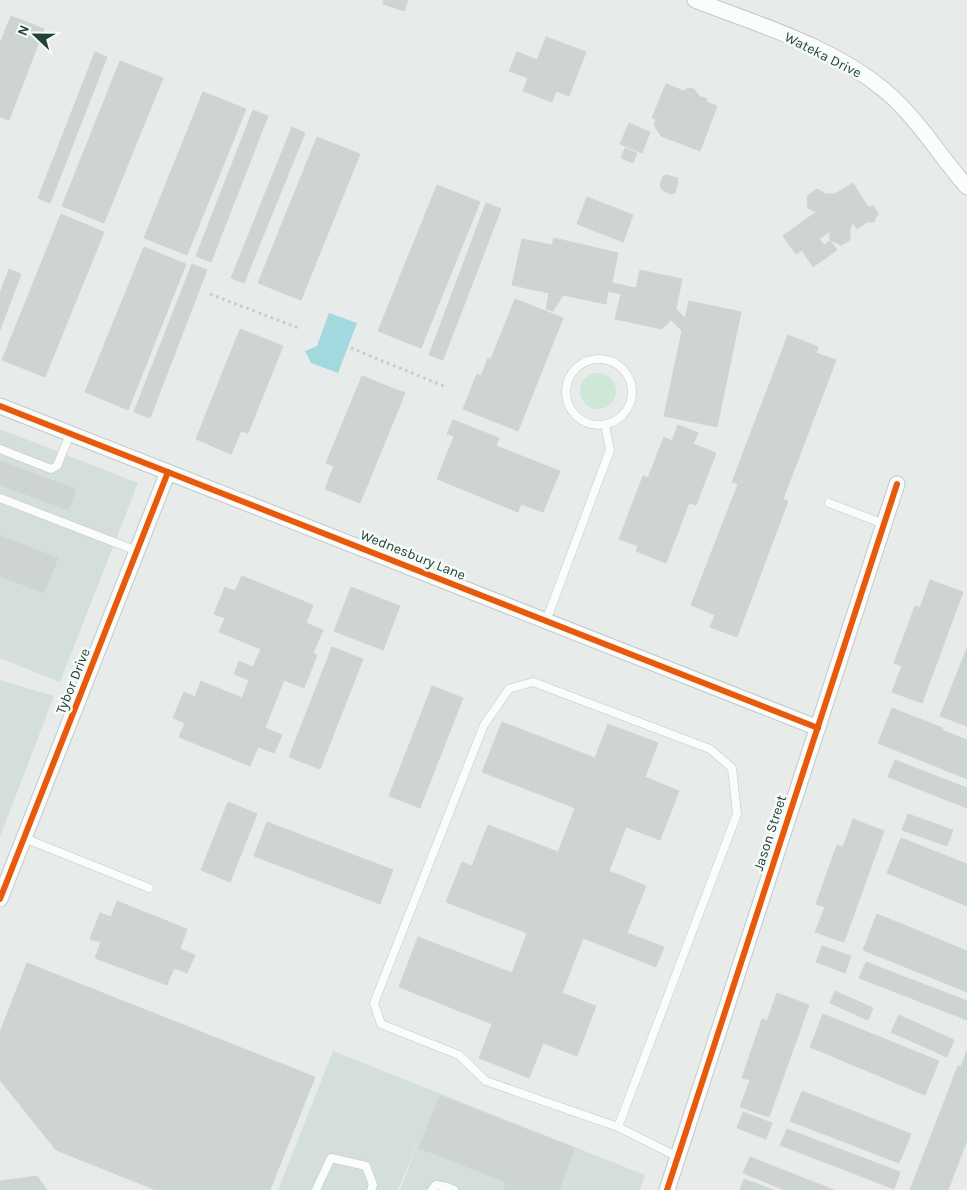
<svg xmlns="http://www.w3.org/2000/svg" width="967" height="1190" font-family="Karla,sans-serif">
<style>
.built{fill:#d4dfda}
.green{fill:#cfe7d6}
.water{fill:#a4d8df}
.building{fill:#cdd4d1;stroke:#cfd5d3}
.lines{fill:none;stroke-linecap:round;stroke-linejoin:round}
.lane-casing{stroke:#c4c9c7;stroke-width:9}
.street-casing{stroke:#c4c9c7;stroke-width:17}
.path{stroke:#c2ccc9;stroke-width:3;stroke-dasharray:2.5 4;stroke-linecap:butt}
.lane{stroke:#fbfcfc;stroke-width:8}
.street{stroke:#fbfcfc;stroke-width:15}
.cycleway-casing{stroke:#f6fbf8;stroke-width:9}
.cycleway{stroke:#e8590c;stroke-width:6}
.labels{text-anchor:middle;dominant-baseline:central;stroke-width:5;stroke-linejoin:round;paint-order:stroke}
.street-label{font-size:14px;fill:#214439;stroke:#f6fbf8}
</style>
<rect width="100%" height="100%" fill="#e7ecea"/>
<!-- built -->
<g class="built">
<path d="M0,429L138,483L60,682L0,658Z"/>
<path d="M0,680L54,696L0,837Z"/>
<path d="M333,1051L645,1175L640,1190H400L422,1133L398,1190H278Z"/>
</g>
<!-- green -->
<circle class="green" cx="598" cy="391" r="18"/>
<!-- water -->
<path class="water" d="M329,313L357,323L338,373L311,363L305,351L317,346Z"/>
<!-- building -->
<g class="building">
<path d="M384,0H408L404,11L383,4Z"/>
<path d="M11,16L44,29L9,120L0,117V43Z"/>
<path d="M546,37L586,52L569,96L556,91L552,102L523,91L528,78L509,71L517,52L537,60Z"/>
<path d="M95,52L107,57L50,203L38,198Z"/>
<path d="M120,61L163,78L104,223L62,206Z"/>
<path d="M666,84L684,91L688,88L694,89L699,96L707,99L706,102L717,106L700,151L661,136L654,125L656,119L652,118Z"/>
<path d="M203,92L246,109L187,255L144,238Z"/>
<path d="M253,110L268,116L211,262L196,256Z"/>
<path d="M629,123L650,132L642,153L620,144Z"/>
<path d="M292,127L305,133L244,283L231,278Z"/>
<path d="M317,137L360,154L301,300L258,283Z"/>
<path d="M625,148L637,153L633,163L621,158Z"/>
<path d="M667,175L677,178L678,182L675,193L671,194L662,190L660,185L663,176Z"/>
<path d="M853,183L868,207L873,206L878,213L874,222H867L857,229L853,222L850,229V240L841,245L830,240V231L819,239L824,245L830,241L837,250L813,267L802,250L796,254L783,236L816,212L808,208L807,196L817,189L826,194H835Z"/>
<path d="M437,185L480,202L421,348L378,331Z"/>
<path d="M587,197L633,215L623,242L577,224Z"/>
<path d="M486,203L501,209L443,360L429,355Z"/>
<path d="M61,214L104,232L45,377L2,360Z"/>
<path d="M554,238L618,253L612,283L636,288L640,270L682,279L676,309L685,318L689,301L741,312L717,427L664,416L682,331L671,320L662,329L615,319L621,294L608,291L606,304L563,295L553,311L546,309L549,293L512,285L522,239L552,245Z"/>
<path d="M144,247L186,264L128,410L85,392Z"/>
<path d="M192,264L207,270L150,418L134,412Z"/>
<path d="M9,269L21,274L0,330V293Z"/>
<path d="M515,299L563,318L518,431L463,409L477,374L481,376L488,358L491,359Z"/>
<path d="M240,329L283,346L248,433L241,431L231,454L196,439Z"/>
<path d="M788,335L818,347L816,353L836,360L783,499L788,501L737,637L710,627L715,615L691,605L738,484L732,482Z"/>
<path d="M362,376L405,393L360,503L325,489L334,466L326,463Z"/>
<path d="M453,420L499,438L496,446L560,471L543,512L521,504L518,512L437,479L454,436L447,434Z"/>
<path d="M678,425L698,433L693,444L716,453L696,505L689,503L666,563L636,551L638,546L619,539L643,476L648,478L664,437L672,441Z"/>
<path d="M0,461L76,489L68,510L0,485Z"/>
<path d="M0,536L58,558L44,593L0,576Z"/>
<path d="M242,576L313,605L306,623L323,630L313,653L317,655L304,688L284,680L265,728L282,735L274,753L258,747L250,766L179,737L185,723L173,718L184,692L195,697L201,681L242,698L249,680L234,674L239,661L253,667L261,649L219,632L225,618L214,614L225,587L235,591Z"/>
<path d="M930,580L963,592L922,703L892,692L902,666L894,663L915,606L920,608Z"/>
<path d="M351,587L400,606L383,650L334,631Z"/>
<path d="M332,647L363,659L320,769L289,757Z"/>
<path d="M967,648V726L940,716Z"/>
<path d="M432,686L463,698L420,808L389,796Z"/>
<path d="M892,708L943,728L942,730L967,740V779L878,743Z"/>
<path d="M502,722L595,758L608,724L658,743L645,777L679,791L660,840L626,827L609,871L646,886L627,933L664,947L656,967L583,938L562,993L596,1006L577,1056L543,1043L529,1078L479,1058L492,1024L399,987L418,937L512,973L527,933L446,902L462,862L472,866L488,825L558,852L575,808L482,772Z"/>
<path d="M895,760L967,788V808L888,777Z"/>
<path d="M228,802L257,814L230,882L201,870Z"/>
<path d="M908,814L953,830L947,846L902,830Z"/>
<path d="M853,819L884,831L844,942L815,932L825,907L816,904L837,845L843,847Z"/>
<path d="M267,822L393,870L380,904L254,856Z"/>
<path d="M901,838L967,864V906L887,873Z"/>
<path d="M117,901L187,929L180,949L195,955L187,973L174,968L167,985L95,958L101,942L90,939L100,913L111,917Z"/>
<path d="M877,914L967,951V992L863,950Z"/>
<path d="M822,946L851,956L845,973L816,962Z"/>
<path d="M866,962L967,1001V1020L859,978Z"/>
<path d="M27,963L315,1077L270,1190H156L56,1150L0,1080V1032Z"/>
<path d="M835,991L873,1008L868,1020L830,1003Z"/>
<path d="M777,993L809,1005L769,1117L740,1107L750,1080L742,1078L762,1019L767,1021Z"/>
<path d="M823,1014L939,1061L925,1095L810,1047Z"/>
<path d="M899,1015L954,1040L947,1057L891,1032Z"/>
<path d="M967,1050V1140L948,1190H910L958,1066L961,1067Z"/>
<path d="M802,1091L911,1134L899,1163L790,1121Z"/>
<path d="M440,1096L575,1148L559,1190H503L506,1182L419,1148Z"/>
<path d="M743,1112L772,1123L766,1139L737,1128Z"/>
<path d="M787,1129L900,1172L894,1189L780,1145Z"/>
<path d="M750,1157L834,1190H785L743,1173Z"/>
<path d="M37,1176L47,1190H0V1181Z"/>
<path d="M744,1179L773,1190H740Z"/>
</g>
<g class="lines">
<defs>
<g id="lane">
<circle cx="599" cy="392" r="33"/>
<path d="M0,449L51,469L57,466L70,434"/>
<path d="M0,498L137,551"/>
<path d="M829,503L884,524"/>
<path d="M546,621L610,450L605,425"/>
<path d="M24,838L149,888"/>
<path d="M618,1127L737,814L732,768L710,749L533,682L509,689L484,725L374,1003L381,1024L459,1055L486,1081L618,1127L678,1157"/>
<path d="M316,1190L331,1158L366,1166L373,1185L371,1190"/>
<path d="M432,1190L436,1185L447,1187L454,1190"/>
</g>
<g id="street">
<path d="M695,0C759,25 829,45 883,89C916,116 939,155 967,187"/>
<path d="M0,406L818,728"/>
<path d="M0,899L168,472"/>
<path d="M667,1190L897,484"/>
</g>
</defs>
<!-- lane casing -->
<use href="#lane" class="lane-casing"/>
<!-- street casing -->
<use href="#street" class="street-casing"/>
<!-- path -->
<g class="path">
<path d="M210,294L301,329"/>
<path d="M351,348L446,387"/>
</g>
<!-- lane -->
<use href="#lane" class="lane"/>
<!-- street -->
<use href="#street" class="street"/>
<defs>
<g id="cycleway">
<path d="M0,406L818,728"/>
<path d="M0,899L168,472"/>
<path d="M667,1190L897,484"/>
</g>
</defs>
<!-- cycleway casing -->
<use href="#cycleway" class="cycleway-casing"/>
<!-- cycleway -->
<use href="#cycleway" class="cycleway"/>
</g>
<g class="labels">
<!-- street labels -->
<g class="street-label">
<text transform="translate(823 55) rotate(27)">Wateka Drive</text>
<text transform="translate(413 555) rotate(22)">Wednesbury Lane</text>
<text transform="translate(73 681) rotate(-68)">Tybor Drive</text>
<text transform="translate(770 833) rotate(-72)">Jason Street</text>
</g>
</g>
<!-- north arrow -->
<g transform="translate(35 35) rotate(292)" stroke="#f6fbf8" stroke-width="4" paint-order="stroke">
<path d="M0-4L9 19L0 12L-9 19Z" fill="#214439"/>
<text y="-8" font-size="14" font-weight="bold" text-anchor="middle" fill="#214439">N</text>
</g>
</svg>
